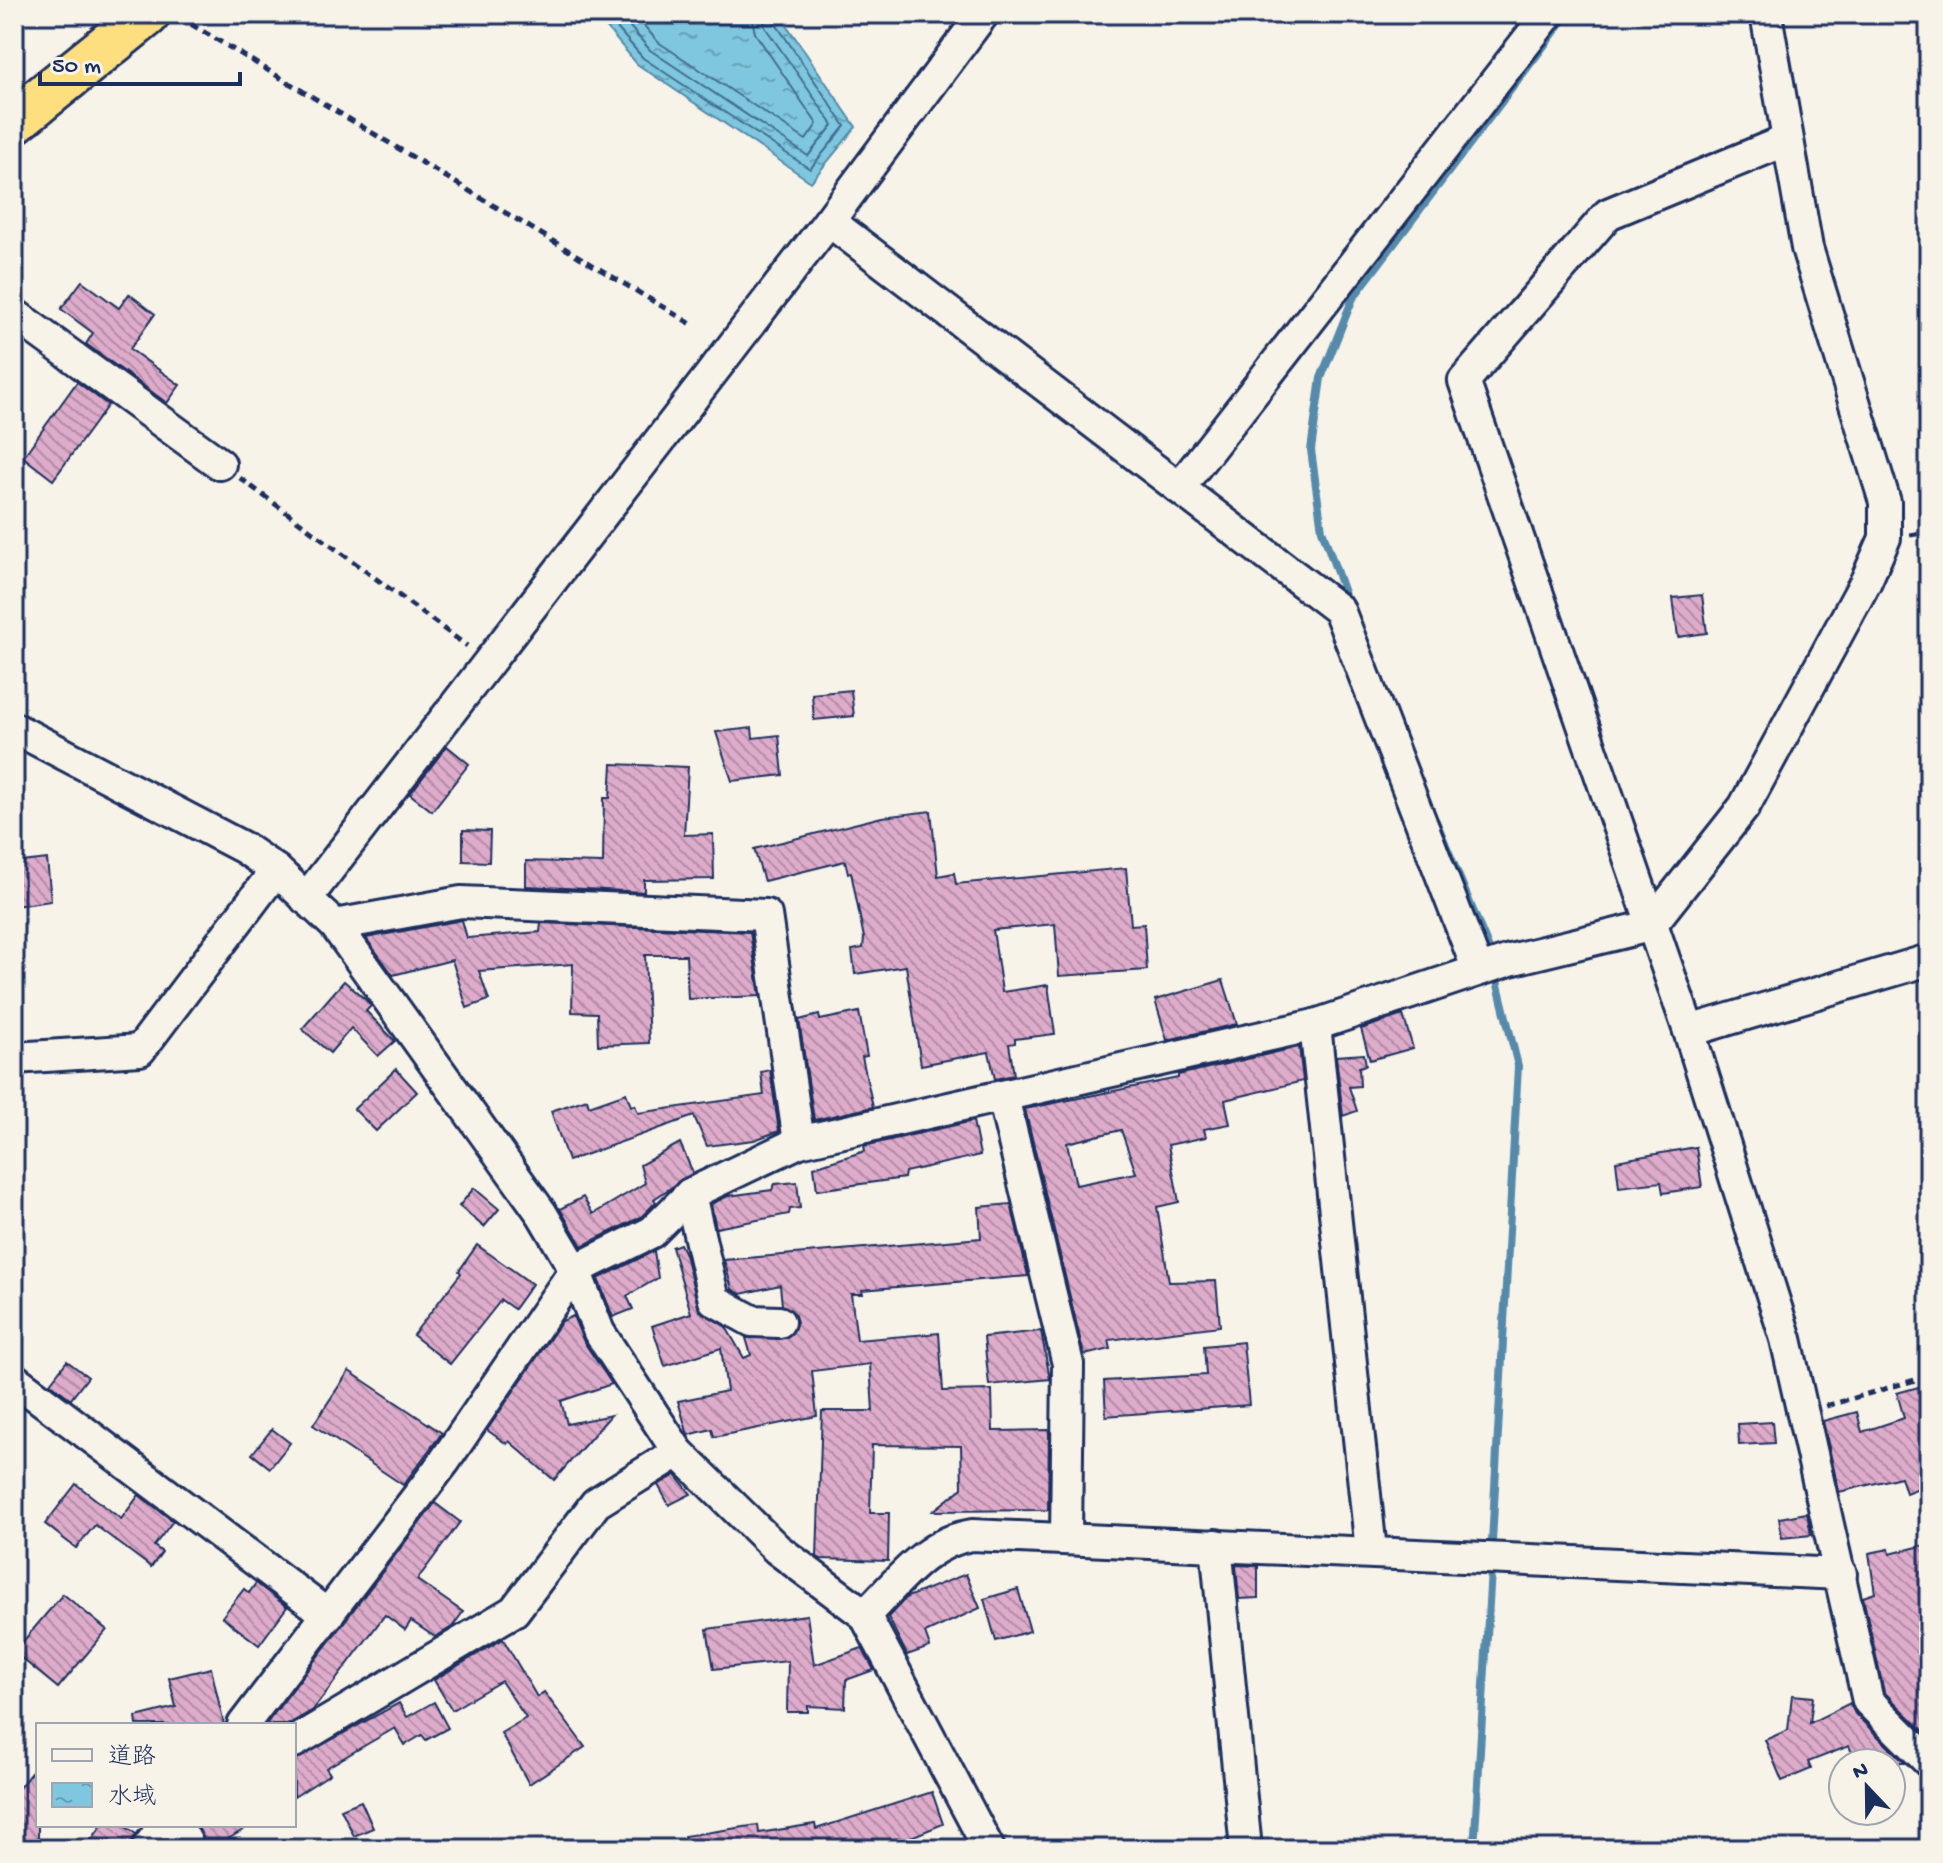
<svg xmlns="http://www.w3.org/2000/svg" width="1943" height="1863" font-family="'Gochi Hand','Klee One',sans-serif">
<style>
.water{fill:url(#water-ripples);stroke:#568aab;stroke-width:2}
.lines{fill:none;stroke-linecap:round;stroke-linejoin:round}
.shore{stroke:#436c91;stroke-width:2}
.stream{stroke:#568aab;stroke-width:8}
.building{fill:url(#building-back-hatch);stroke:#1b2f5e;stroke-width:2;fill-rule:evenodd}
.minor-casing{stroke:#1b2f5e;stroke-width:36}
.highway-casing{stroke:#1b2f5e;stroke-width:50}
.path{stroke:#1b2f5e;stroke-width:5;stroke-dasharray:8 6;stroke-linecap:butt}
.minor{stroke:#f7f3e8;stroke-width:30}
.highway{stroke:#fedf80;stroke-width:44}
</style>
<defs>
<pattern id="water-ripples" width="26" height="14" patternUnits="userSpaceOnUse" patternTransform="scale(2)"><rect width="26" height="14" fill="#7ec7de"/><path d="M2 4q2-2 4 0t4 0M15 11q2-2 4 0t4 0" fill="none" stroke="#66a2b7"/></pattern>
<pattern id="building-back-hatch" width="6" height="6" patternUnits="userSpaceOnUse" patternTransform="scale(2)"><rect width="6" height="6" fill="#deacca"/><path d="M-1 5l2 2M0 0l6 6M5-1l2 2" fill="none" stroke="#b38ca7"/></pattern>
</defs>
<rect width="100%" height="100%" fill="#f7f3e8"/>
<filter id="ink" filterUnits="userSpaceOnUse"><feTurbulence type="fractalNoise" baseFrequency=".0125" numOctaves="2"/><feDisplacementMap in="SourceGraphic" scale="16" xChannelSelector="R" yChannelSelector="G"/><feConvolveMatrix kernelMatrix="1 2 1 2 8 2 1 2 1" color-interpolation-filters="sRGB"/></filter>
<g filter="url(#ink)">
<!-- water -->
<path class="water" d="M595,14H779L856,127L811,182L637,64Z"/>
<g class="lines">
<!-- shore -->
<g class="shore">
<path d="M605,14L643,58L810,169L845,126L774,21L773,14"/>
<path d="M619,14L650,50L808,156L833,125L765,27L763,14"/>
<path d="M634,14L658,42L806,140L817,124L755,33L751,14"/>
</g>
<!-- stream -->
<g class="stream">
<path d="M1348,604L1322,530L1311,450L1321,378L1353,298L1568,14"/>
<path d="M1436,821L1489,949"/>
<path d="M1492,1542L1518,1066L1497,981"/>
<path d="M1474,1849L1491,1570"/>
</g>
</g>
<!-- building -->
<g class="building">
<path d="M82,281L119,308L129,294L155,314L130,349L180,385L167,403L86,344L93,333L61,309Z"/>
<path d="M77,382L108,405L53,480L23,457Z"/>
<path d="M1702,595L1707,633L1678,637L1673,598Z"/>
<path d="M851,690L854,716L814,720L812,694Z"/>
<path d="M752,728L753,738L779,735L783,775L732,781L716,732Z"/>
<path d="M447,746L469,764L432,811L410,794Z"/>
<path d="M612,764L688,767L684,835L713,834L714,879L644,880V892L526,886V861L603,863L604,798H610Z"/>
<path d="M931,811L938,876L954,873L956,884L1126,868L1131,925L1144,924L1147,970L1059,976L1055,924L993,930L1002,992L1048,985L1055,1034L1015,1039V1043L1009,1044L1014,1075L995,1079L989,1052L921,1065L906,966L855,974L852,950L863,948L864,938L851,872L848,873L845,861L764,881L754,849L882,817Z"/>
<path d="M463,830L490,831L489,862L463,861Z"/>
<path d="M47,859L51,901L14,906V863Z"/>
<path d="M462,920L467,938L540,932L541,923L750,932L760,996L688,999L686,955H645L649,1043L598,1045L597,1013L572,1012L573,964L479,971L489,1000L467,1008L452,960L393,975L366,938Z"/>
<path d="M1223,980L1237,1024L1167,1040L1155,1000Z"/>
<path d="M344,981L366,1000L371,1006L366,1011L395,1041L378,1056L351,1028L330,1053L302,1029Z"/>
<path d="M859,1012L867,1056L862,1057L873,1107L814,1120L799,1020L819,1015L820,1020Z"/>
<path d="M1403,1015L1413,1048L1370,1060L1361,1029Z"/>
<path d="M1299,1047L1303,1081L1225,1100L1230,1124L1204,1129L1206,1137L1168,1145L1179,1202L1157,1207L1169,1282L1216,1281L1220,1326L1109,1340L1111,1349L1084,1355L1025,1109L1178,1078V1075ZM1121,1130L1136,1173L1076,1185L1067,1143Z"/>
<path d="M1364,1054L1366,1065L1359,1067L1360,1086L1349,1087L1357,1111L1343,1116L1336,1056Z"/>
<path d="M396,1069L417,1092L376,1131L354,1109Z"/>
<path d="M770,1070L779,1131L754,1140L707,1146L694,1116L568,1161L551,1111L587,1099L589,1106L626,1093L631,1106L635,1105L638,1113L764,1095L761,1072Z"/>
<path d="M973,1121L980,1155L905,1172L904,1178L817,1190L814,1167L865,1151L864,1146Z"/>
<path d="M680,1143L693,1173L654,1199L656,1202L641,1217L582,1246L560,1209L583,1197L593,1214L645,1183L640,1165Z"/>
<path d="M1696,1147L1702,1187L1663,1193L1661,1182L1619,1187L1616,1161Z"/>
<path d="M797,1182L800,1208L790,1209L789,1214L716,1228L711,1204L728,1196L772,1190L775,1184Z"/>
<path d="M474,1188L499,1209L484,1227L459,1206Z"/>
<path d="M1011,1204L1028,1276L862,1290L863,1294H851L857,1340L939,1333L943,1391L992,1390L993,1431L1049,1430L1048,1510L933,1511L962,1488L961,1446L872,1445L870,1513H889L888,1561L821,1559L817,1557L822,1411H873L870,1364L812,1371L817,1416L714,1437L712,1429L688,1435L678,1401L727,1391L721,1348L665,1366L652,1326L691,1313L672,1247L680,1244L685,1254L699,1310L726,1327L744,1358L751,1355L746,1338H787L797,1322L794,1313L782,1305L780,1285L741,1294L732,1289L724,1260L981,1238L979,1207Z"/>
<path d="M477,1245L532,1284L514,1309L501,1300L450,1364L413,1335L461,1273L459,1271Z"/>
<path d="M654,1251L658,1278L627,1296L633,1309L613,1317L598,1279Z"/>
<path d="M573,1316L584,1342L612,1384L561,1401L567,1424L611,1415L554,1480L509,1441L507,1444L487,1430L562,1321Z"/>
<path d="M1041,1331L1050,1379L989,1385L984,1337Z"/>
<path d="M1243,1342L1249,1405L1106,1416L1104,1381L1206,1375L1204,1346Z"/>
<path d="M67,1361L88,1377L71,1399L50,1383Z"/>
<path d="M349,1371L442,1433L403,1485L313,1425Z"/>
<path d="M1929,1384V1484L1906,1493L1901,1477L1839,1492L1823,1421L1857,1412L1862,1432L1904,1418L1897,1393Z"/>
<path d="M1772,1422L1774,1443L1739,1445L1738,1424Z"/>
<path d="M272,1429L290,1443L270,1468L252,1454Z"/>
<path d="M676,1475L691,1494L669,1505L658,1485Z"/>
<path d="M76,1484L121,1519L139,1495L173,1521L154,1546L162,1552L151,1567L95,1525L76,1548L45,1524Z"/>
<path d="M435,1503L460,1522L417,1580L463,1612L452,1627L435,1637L411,1621L405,1630L385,1615L313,1710L287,1725H270L267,1723Z"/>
<path d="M1807,1513L1811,1535L1782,1538L1779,1518Z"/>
<path d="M1929,1544V1736L1884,1692L1863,1597L1875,1593L1869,1553L1889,1549L1890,1554Z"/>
<path d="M1236,1565L1258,1566V1598L1239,1599Z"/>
<path d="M966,1574L980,1608L925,1633L930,1647L907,1655L888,1617L907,1597Z"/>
<path d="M256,1583L287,1607L259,1645L222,1617L244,1589L249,1593Z"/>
<path d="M1018,1589L1030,1631L996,1641L984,1599Z"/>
<path d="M63,1594L107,1630L58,1688L14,1652Z"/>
<path d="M807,1615L814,1665L862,1648L874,1670L846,1680L845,1708L808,1706V1712H787L788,1661L714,1669L707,1629Z"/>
<path d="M503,1639L537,1697L544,1692L585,1747L529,1784L501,1733L526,1718L501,1681L452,1710L434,1680Z"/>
<path d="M211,1668L224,1725H137L136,1717L176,1707L169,1678Z"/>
<path d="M1792,1695L1813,1697L1810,1723L1850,1703L1855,1714L1905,1763H1857L1849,1746L1808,1762L1811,1769L1782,1781L1765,1740L1788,1730Z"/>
<path d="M434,1702L448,1728L426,1740L422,1735L405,1745L395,1728L326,1768L330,1774L294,1797V1760L399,1703L407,1717Z"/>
<path d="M38,1764V1849H14V1794Z"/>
<path d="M932,1792L943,1824L882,1849H685L684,1836L758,1825L759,1833L815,1824L816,1829Z"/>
<path d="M361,1801L373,1828L354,1836L341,1809Z"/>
<path d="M102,1825H123L136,1834L129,1849H85Z"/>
<path d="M197,1825H251L225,1841L229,1849H208Z"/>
</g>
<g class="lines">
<defs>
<g id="minor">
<path d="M1787,140L1608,214L1464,381L1689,1031L1786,1339L1868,1701L1929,1762"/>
<path d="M829,221L983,14"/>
<path d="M14,314L220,464"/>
<path d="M1179,488L1548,14"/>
<path d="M14,728L244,848L276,870L335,925L542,1214L575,1270L599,1332L678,1452L777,1549L865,1615L989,1849"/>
<path d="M306,899L829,221L1339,610L1478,970"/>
<path d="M335,925L461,902L766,915L799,1142"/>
<path d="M1315,1025L1371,1551"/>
<path d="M1689,1031L1929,960"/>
<path d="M14,1058L140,1050L276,870"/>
<path d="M1003,1097L1068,1364L1066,1539"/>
<path d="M690,1194L714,1300L752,1321L779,1322"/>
<path d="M14,1379L328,1615"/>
<path d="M1216,1545L1246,1849"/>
<path d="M865,1615C897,1583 926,1542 972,1535L1841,1574"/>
<path d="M243,1725L444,1462L575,1270L652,1232L690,1194L799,1142L1315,1025L1510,960L1650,926L1744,807L1866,581L1885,538V502L1807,248L1766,14"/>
<path d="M294,1742L514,1611L596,1503L678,1452"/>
<path d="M177,1825L190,1849"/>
<path d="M147,1849L164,1825"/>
</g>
<path id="highway" d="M14,121L147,14"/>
</defs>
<!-- minor casing -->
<use href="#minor" class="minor-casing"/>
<!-- highway casing -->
<use href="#highway" class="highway-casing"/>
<!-- path -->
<g class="path">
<path d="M179,17L693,325"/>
<path d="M240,478L467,646"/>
<path d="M1910,535L1929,532"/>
<path d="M1826,1406L1929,1376"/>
</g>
<!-- minor -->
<use href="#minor" class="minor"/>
<!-- highway -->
<use href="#highway" class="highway"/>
</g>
</g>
<!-- margin -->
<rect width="1943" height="1863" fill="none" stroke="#f7f3e8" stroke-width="48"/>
<rect x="24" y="24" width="1895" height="1815" fill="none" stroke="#1b2f5e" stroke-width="3" filter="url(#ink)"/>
<!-- legend -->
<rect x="36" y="1723" width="260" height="104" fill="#f7f3e8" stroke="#9fa5b1" stroke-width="2"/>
<rect x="52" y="1749" width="40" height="12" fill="#f7f3e8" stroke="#9fa5b1" stroke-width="2"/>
<text x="108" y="1763" font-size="24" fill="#1b2f5e">道路</text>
<rect x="52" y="1783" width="40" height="24" fill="url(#water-ripples)" stroke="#9fa5b1" stroke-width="2"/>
<text x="108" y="1803" font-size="24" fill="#1b2f5e">水域</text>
<!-- north arrow -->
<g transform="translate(1867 1787) rotate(338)"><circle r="38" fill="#f7f3e8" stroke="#9fa5b1" stroke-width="2"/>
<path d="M0-6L14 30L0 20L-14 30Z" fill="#1b2f5e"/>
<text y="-12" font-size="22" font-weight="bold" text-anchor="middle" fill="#1b2f5e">N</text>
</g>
<!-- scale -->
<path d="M40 72v12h200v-12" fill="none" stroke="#1b2f5e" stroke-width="4"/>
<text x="52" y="72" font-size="24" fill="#1b2f5e" stroke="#f7f3e8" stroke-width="6" paint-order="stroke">50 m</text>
</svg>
